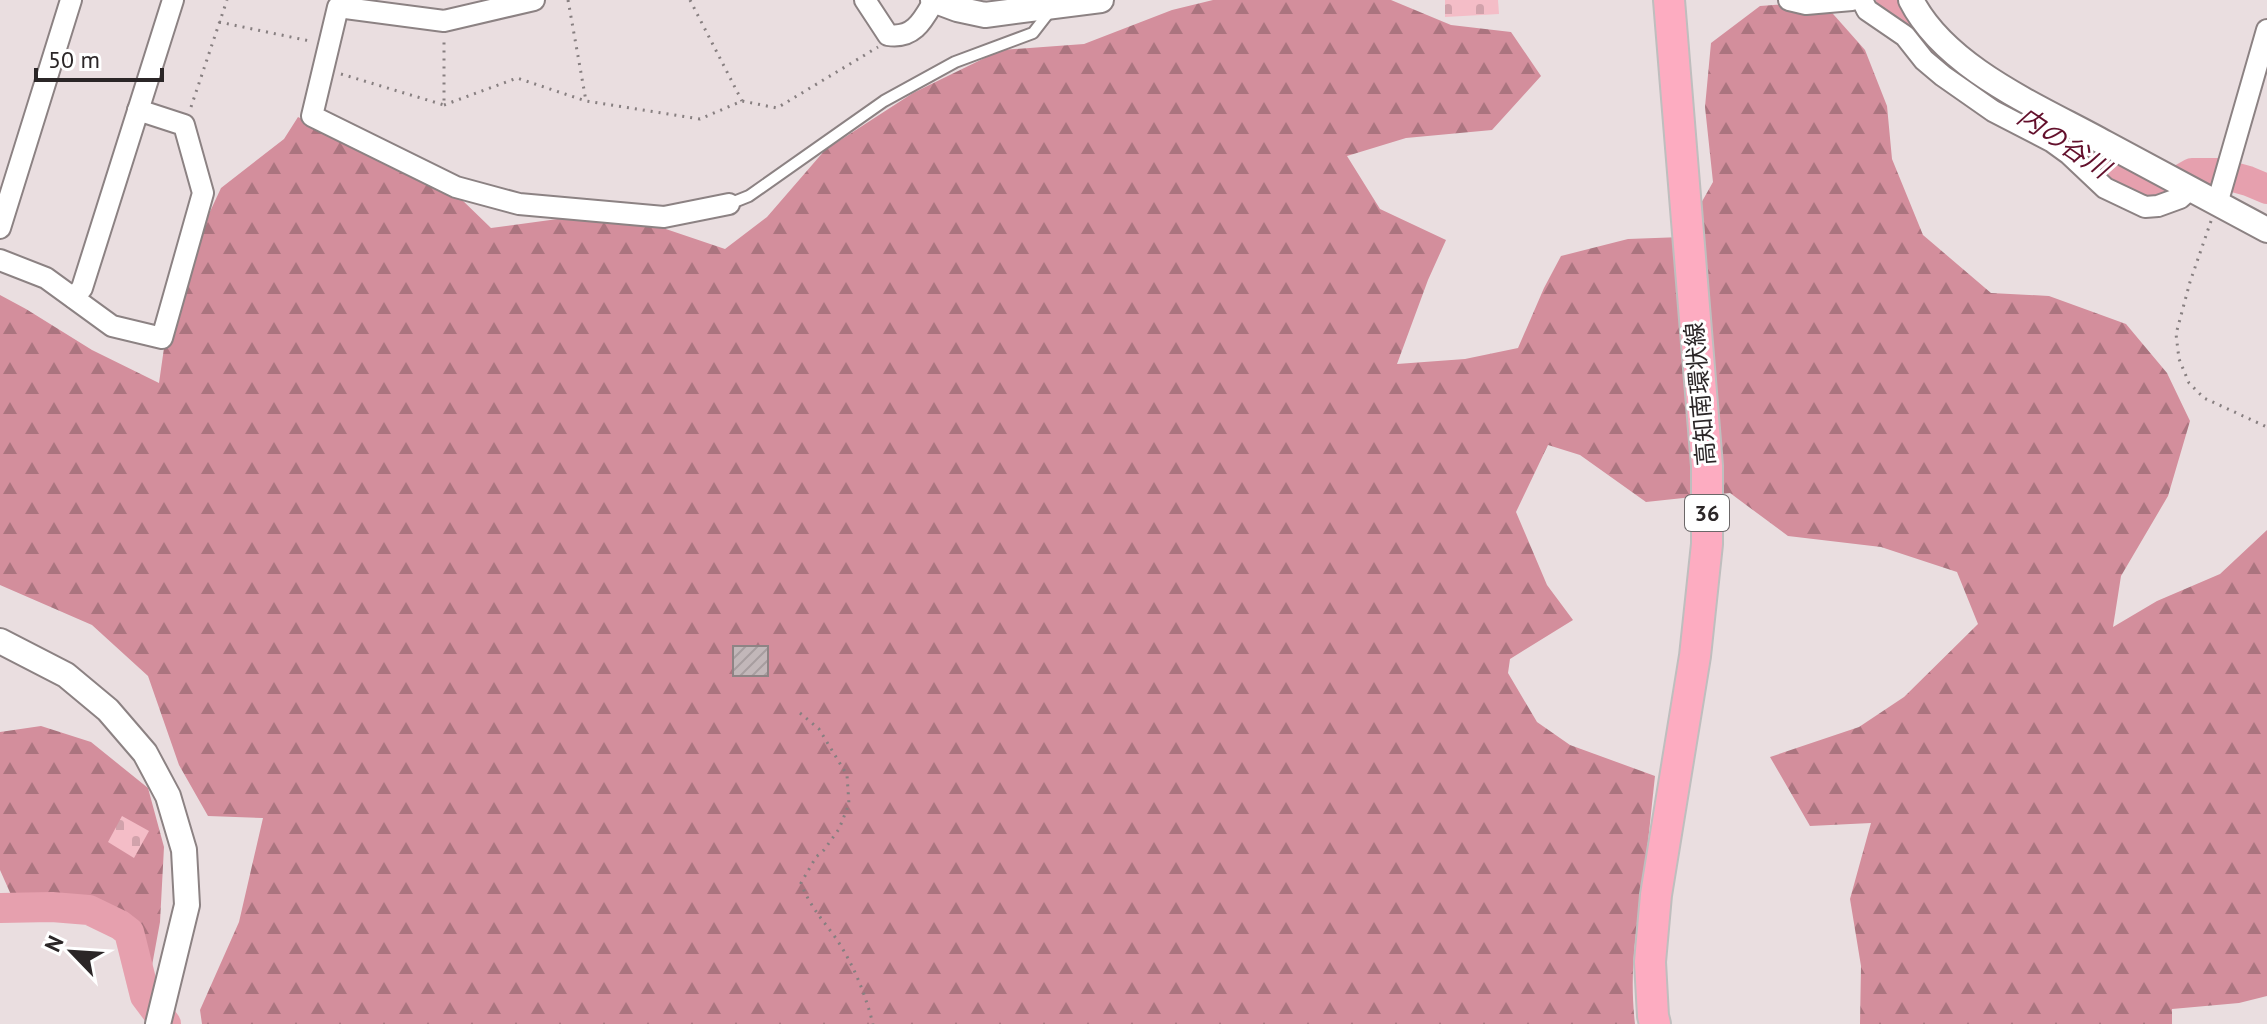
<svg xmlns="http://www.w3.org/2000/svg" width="2267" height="1024" font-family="'PT Sans','Noto Sans JP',sans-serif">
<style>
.forest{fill:url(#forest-firs)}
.cemetery{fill:url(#cemetery-stones)}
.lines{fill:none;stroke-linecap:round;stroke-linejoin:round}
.river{stroke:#e6a0ae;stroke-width:30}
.building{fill:url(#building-hatch);stroke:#8e8485;stroke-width:2}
.service-casing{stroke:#8c8283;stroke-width:14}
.minor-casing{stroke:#8c8283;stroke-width:24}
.tertiary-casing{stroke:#8c8283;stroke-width:28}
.primary-casing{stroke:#bfbebe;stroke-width:34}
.path{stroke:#877f80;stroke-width:3;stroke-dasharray:2 6;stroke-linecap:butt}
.service{stroke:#fff;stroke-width:10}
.minor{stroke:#fff;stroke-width:20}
.tertiary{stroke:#fff;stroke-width:24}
.primary{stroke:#fdacc1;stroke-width:30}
.labels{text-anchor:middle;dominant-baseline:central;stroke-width:6;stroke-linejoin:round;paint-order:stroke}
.shield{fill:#fff;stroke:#6b6768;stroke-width:2}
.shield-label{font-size:22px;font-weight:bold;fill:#2b2627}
.street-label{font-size:24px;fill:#2b2627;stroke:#fff}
.water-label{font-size:26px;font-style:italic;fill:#63102c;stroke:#fff}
</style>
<defs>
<pattern id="forest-firs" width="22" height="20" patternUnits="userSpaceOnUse" patternTransform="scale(2)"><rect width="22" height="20" fill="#d38e9c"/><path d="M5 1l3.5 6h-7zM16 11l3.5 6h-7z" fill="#ab747f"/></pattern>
<pattern id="cemetery-stones" width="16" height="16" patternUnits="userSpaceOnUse" patternTransform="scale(2)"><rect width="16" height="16" fill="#f4bdc7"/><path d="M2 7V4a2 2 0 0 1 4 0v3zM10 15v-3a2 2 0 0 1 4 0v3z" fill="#d1a2ab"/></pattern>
<pattern id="building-hatch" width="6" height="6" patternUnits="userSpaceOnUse" patternTransform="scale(2)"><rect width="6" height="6" fill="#c2b7b9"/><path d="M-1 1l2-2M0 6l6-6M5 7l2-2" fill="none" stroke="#a79d9f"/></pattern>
</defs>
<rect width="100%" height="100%" fill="#eadee0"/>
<!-- forest -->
<g class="forest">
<path d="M1213,0H1391L1451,25L1511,32L1541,76L1492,130L1406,138L1347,156L1380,209L1446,240L1428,280L1397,364L1465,359L1518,348L1544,288L1561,256L1628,239L1682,237L1713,182L1705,107L1711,43L1760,6L1797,3L1826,6L1865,50L1887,106L1892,159L1923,235L1991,293L2049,296L2126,324L2167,373L2190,421L2168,496L2121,576L2113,627L2157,601L2220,574L2267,530V996L2239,1003L2172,1009V1024H1860L1861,966L1850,899L1871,823L1810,826L1770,757L1859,727L1904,697L1978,624L1957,572L1881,547L1788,536L1730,493L1646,502L1580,455L1548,445L1516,512L1547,585L1573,620L1510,659L1508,673L1537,722L1570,745L1655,776C1651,811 1648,847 1643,882C1636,932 1629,972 1635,1024H202L200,1010L239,922L263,818L208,816L179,765L148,676L92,625L0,585V295L26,309L92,350L159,383L165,341L181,274L221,188L284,139L298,117L459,197L491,228L565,218L654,225L725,249L767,217L825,150L913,93L1001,50L1084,44L1172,10Z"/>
<path d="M41,726L91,742L148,788L164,847L160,922L151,971L134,921L90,899L51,894L12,897L0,870V732Z"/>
</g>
<!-- cemetery -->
<g class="cemetery">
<path d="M1445,0H1498L1499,14L1445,17Z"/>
<path d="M122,816L149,831L134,858L108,842Z"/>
</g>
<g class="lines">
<!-- river -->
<g class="river">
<path d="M1891,0L1892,5L1930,51L1972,86L2057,131L2102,162L2136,192L2157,193L2192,173H2219L2248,181L2267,189"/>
<path d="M0,908L52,907L89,910L120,925L129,932L145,996L166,1024"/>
</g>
</g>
<!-- building -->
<rect class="building" x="733" y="646" width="35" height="30"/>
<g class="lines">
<defs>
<path id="service" d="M729,204L749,196L884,101L955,62L1033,33L1050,11"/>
<g id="minor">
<path d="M534,0L444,21L338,7L312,116L456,187L519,204L664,217L729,204"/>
<path d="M865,0L888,35C914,39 923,20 934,1"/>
<path d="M1789,0L1806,4L1852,0"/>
<path d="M1862,0L1867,10L1905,36L1924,60L1943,76L1993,111L2051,141L2069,154L2105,188L2145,207L2158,206L2180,198L2190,189"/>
<path d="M2217,204L2267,30"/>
<path d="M0,228L71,0"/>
<path d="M0,260L46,278L112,326L162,338L203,193L184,125L138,110"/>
<path d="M74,298L82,288L173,0"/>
</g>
<g id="tertiary">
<path d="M933,0L957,9L985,15L1101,0"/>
<path d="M1911,0C1946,69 2040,107 2105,143C2159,172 2213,201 2267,230"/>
<path d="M0,641L66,675L108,710L145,753L168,796L184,850L187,905L158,1024"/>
</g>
<path id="primary" d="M1655,1024L1653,1016L1650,962L1656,895L1695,656L1707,544V466L1669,0"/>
</defs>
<!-- service casing -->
<use href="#service" class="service-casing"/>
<!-- minor casing -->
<use href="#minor" class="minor-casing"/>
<!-- tertiary casing -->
<use href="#tertiary" class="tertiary-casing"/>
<!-- primary casing -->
<use href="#primary" class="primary-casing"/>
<!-- path -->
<g class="path">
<path d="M568,0L586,101"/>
<path d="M690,0L742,101"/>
<path d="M219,22L310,41"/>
<path d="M341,74L444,105V40"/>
<path d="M444,105L517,78L586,101L700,119L742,101L777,108L878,47"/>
<path d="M191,107L227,0"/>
<path d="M2211,221L2190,282L2176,334L2179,359L2189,383L2204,398L2267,427"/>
<path d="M800,713L819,729L847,775L849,804L839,829L824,850L816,857L801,883C809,905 822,919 835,937C853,963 865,993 873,1024"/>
</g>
<!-- service -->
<use href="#service" class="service"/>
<!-- minor -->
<use href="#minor" class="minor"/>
<!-- tertiary -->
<use href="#tertiary" class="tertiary"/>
<!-- primary -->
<use href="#primary" class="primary"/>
</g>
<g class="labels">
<!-- shield labels -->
<rect class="shield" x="1685" y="495" width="44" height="36" rx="6"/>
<g class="shield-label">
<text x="1707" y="513">36</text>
</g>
<!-- street labels -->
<g class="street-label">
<text transform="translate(1700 394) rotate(-95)">高知南環状線</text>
</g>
<!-- water labels -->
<g class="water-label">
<text transform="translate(2064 142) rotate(34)">内の谷川</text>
</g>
</g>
<!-- north arrow -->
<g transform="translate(72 952) rotate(295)" stroke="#ffffff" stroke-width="6" paint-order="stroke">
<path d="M0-6L14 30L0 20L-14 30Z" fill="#2b2627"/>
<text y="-12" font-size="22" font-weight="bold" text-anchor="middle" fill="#2b2627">N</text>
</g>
<!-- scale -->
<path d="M36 68v12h126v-12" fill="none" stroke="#2b2627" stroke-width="4"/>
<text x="48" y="68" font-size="24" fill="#2b2627" stroke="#ffffff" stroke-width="6" paint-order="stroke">50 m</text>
</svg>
